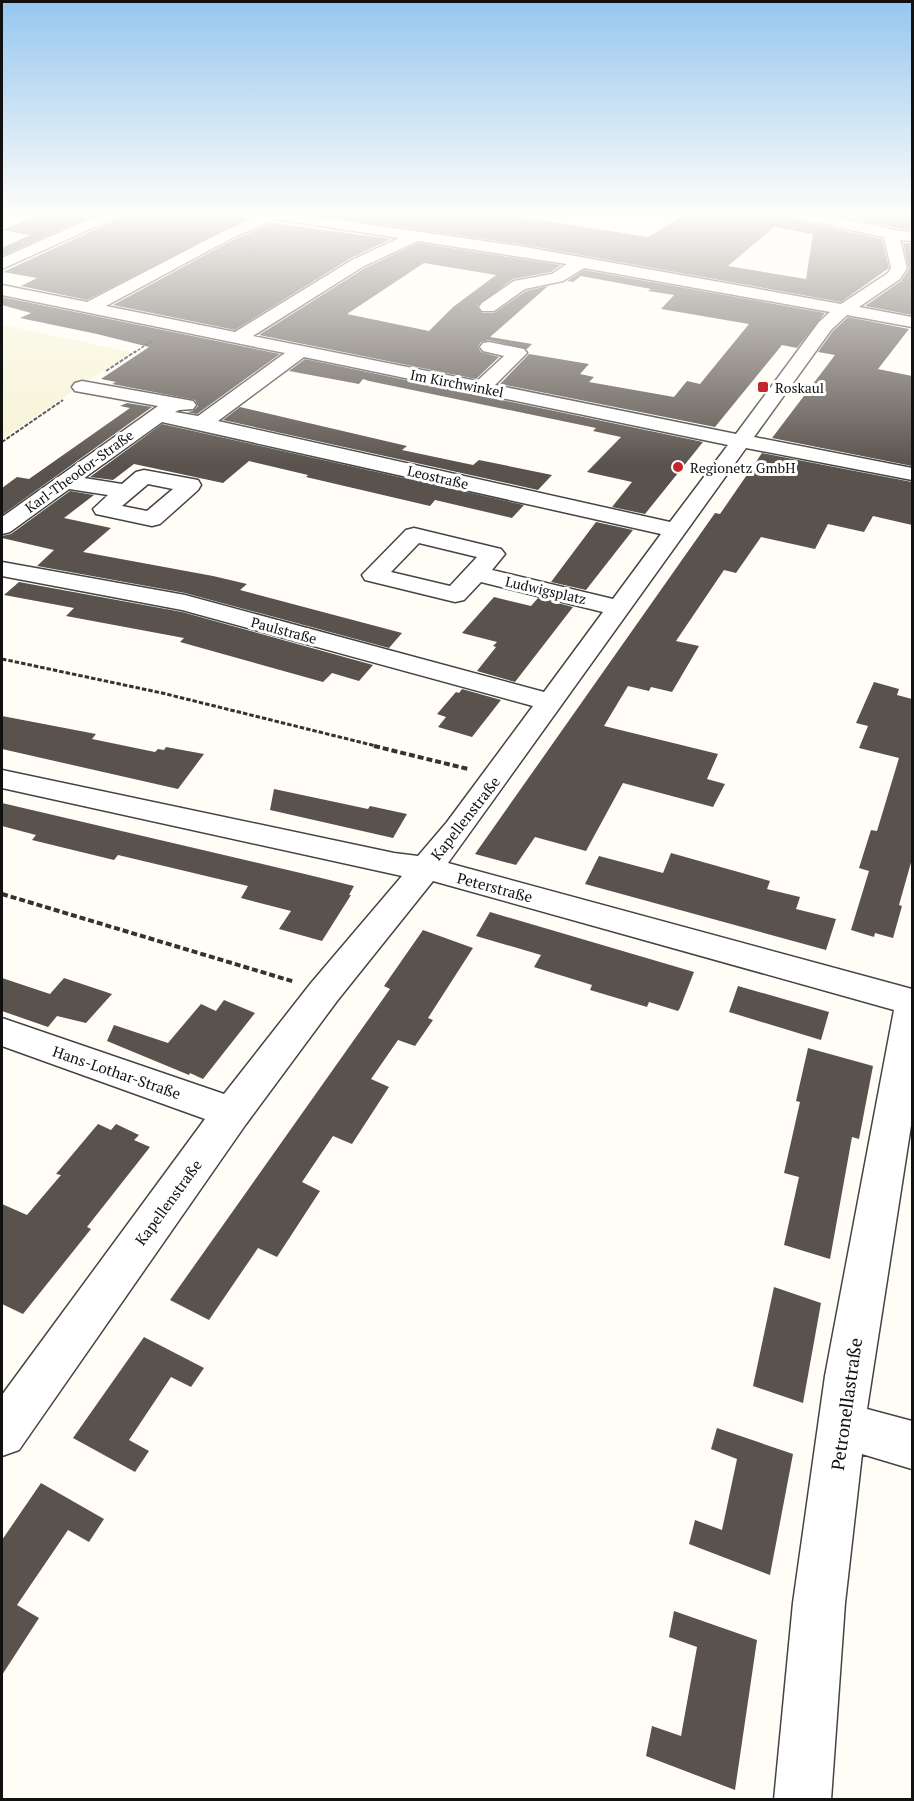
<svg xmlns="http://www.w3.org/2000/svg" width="914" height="1801" font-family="'PT Serif',serif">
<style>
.farmland{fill:#f6f3d4}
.building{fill:#5a524d;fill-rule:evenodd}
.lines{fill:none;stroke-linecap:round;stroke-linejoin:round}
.minor-casing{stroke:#444;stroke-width:3}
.path-far3{stroke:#333;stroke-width:1.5;stroke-dasharray:3 1.5;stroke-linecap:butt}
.path-far2{stroke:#333;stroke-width:2;stroke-dasharray:4 1.5;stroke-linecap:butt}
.path-far1{stroke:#333;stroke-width:3;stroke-dasharray:4.5 2;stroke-linecap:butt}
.path{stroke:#333;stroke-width:4;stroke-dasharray:6 3;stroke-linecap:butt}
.minor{fill:#fff;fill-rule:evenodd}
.poi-dot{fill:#c4262e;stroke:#fff;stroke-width:2}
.labels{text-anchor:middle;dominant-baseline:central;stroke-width:6;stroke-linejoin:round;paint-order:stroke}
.far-street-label{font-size:14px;fill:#111;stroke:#fff}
.far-poi-label{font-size:14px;fill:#111;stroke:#fff;text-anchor:start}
.street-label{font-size:15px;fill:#111;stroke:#fff}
.near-street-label{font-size:18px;fill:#111;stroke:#fff}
</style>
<rect width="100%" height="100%" fill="#fffdf5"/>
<!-- farmland -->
<path class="farmland" d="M2,325L131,352L2,439Z"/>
<!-- building -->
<g class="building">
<path d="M43,213H99L2,256V248L30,235L2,230Z"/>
<path d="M123,213H217L248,218L87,300L21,286L37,278L3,272L120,218Z"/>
<path d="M329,213H494L648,237L688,213H782L786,218L882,239L889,268L841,302L525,245L323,216ZM774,227L813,234L806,279L728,266Z"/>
<path d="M813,213H912V231L849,218Z"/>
<path d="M272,223L391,239L351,258L235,330L113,305L231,241Z"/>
<path d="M418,243L561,265L551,272L513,279L477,306L482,313H494L526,291L548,286L490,337L532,344L527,349L489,340L481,342L478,347L481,352L499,357L476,379L259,335L365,268ZM424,263L496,275L453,307L429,331L347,314Z"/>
<path d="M903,243H912V315L865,306L901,281L909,269Z"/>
<path d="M584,270L825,313L797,348L782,345L715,427L500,384L529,354L589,364L580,374L594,377L589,382L674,397L687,381L700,384L749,324L661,309L674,295L648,291L651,289L581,276L573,282L567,281Z"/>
<path d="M2,297L280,354L197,414L187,412L193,411L198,406L195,400L112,384L116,382L101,379L149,347L97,334L20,318L31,313L2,305Z"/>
<path d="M848,317L909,329L878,369L912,376V466L772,438L835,355L818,352L833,331Z"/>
<path d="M305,359L703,442L645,514L612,507L632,482L587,472L621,437L593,431L596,428L369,381L363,379L359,384L289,371Z"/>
<path d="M127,403L152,407L2,515V488L17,477L29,479L130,408L120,406Z"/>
<path d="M240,407L407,446L402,450L473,465L479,460L552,475L538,490L223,420Z"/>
<path d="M162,424L524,505L512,518L435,500L430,506L306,477L308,475L249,461L223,483L134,464L113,480L90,477Z"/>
<path d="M762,453L912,482V525L873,516L864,532L828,524L815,549L761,537L736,573L724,570L676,641L699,646L672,692L651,687L649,691L628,686L604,726L718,754L707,779L725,784L713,807L623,783L586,851L535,837L516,865L475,854L715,513L720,514Z"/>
<path d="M70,491L94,495L64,518L111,528L83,552L213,576L247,584L240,590L402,633L389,648L185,593L37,566L54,550L2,538V536L11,534Z"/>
<path d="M596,522L633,530L586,590L551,582Z"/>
<path d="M19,582L182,612L373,665L359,681L332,673L323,682L180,642L184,638L66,616L74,608L4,595Z"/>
<path d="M494,597L531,606L538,598L573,607L515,682L477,671L496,647L493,646L497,642L462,633Z"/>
<path d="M874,682L899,689L897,695L912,699V859L899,905L902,906L893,938L875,933L874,937L851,930L869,871L859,868L871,830L877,831L899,758L859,748L868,726L856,723Z"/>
<path d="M462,689L501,700L472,737L438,727L446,717L437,714L456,692L459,693Z"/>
<path d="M2,716L96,734L92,739L155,752L158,749L164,750L166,747L204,754L178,789L2,749Z"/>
<path d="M274,789L368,809L370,806L407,814L393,838L270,810Z"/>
<path d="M2,803L309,875L354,886L349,895H351L322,941L279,929L291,911L241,898L248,886L118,855L114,860L32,840L36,835L2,826Z"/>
<path d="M671,853L770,881L767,889L800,897L796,909L836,919L826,950L585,884L599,856L663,873Z"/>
<path d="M490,912L694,972L680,1008L678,1011L649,1002L647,1007L590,990L592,985L534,967L541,955L476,936Z"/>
<path d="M423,930L473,948L428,1018L433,1020L415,1046L398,1040L371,1079L389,1087L352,1144L333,1136L302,1182L320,1191L277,1257L258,1248L209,1320L170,1300L390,989L384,986Z"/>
<path d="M2,978L50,994L64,978L112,994L86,1023L57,1016L48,1027L2,1011Z"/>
<path d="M738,986L829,1012L821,1040L729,1012Z"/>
<path d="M224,1000L255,1013L203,1079L190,1073L189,1075L107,1041L114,1025L168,1043L201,1004L216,1011Z"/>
<path d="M808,1048L873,1066L859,1139L852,1137L830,1259L784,1245L799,1177L784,1173L800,1102L796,1101Z"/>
<path d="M98,1124L111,1130L116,1124L139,1135L134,1140L150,1147L87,1227L91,1229L23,1314L2,1304V1204L27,1215L61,1175L56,1174Z"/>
<path d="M774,1287L821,1303L803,1403L753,1386Z"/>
<path d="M144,1337L204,1368L191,1387L171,1377L129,1440L149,1451L135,1472L73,1438Z"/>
<path d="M717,1428L793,1454L770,1575L689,1544L695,1520L722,1530L737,1459L711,1449Z"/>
<path d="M41,1483L104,1519L89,1542L68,1530L17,1605L39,1618L2,1675V1540Z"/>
<path d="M674,1611L757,1640L735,1790L646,1756L652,1726L681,1736L697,1647L669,1637Z"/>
</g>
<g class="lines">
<defs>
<g id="minor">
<path d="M103,213H121L119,216L2,269V258Z"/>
<path d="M256,213H289L525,247L841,304L888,273L891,268L884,237L786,216L784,213C827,213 870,226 912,233V241L900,240L907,268L900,279L859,307L912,317V327L847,315L831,330L754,437L912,468V480L746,448L448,863L912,989V1119L867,1409L912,1421V1469L862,1454L845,1603L831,1800H774L793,1603L825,1376L894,1010L433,881L337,1001L246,1124L19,1450L2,1456V1395L205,1119L2,1046V1018L224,1094L311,983L402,876L2,788V770L394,853L418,856L447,822L533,706L182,610L2,576V562L185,595L544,692L603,612L481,582L464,600L455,602L365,580L362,575L406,530L414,528L501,549L505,554L492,570L613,599L661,534L162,422L84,478L122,484L136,472L144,470L198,480L201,485L198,490L160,524L152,526L96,514L93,509L108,495L69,489L10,532L2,534V517L158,406L75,391L72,387L75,383L82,381L193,401L196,405L193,409L179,410L175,412L198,416L285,353L2,295V285L87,302L220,233L258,216ZM275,219L399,238L352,260L235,332L106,306L230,239ZM418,241L567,264L552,274L514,281L482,303L479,307L482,311H494L525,289L563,281L584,268L830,312L819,322L736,434L495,385L527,353L524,349L489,342L483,343L480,347L483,351L504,356L477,381L253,336L364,266ZM304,357L728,445L670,522L218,421ZM148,484L173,489L147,511L122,506ZM419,543L477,557L450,586L391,572Z"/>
</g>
</defs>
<!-- minor casing -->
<use href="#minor" class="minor-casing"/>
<!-- path-far3 -->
<path class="path-far3" d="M134,353L153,340"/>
<!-- path-far2 -->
<g class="path-far2">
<path d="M106,371L136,351"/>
<path d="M2,442L63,400"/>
</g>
<!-- path-far1 -->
<path class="path-far1" d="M2,659L162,693L380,747"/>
<!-- path -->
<g class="path">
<path d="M374,746L468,769"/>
<path d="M2,894L295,982"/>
</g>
<!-- minor -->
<use href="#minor" class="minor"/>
</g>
<!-- sky -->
<linearGradient id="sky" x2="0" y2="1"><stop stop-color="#95c6ee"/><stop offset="0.46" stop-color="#fffefa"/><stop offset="1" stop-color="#fffefa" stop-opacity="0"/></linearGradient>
<rect width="914" height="465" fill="url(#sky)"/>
<!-- markers -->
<g class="poi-dot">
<rect x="757" y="381" width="12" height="12" rx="3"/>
<circle cx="678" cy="467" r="6"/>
</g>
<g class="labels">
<!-- far-street labels -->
<g class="far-street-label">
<text transform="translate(457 383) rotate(11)">Im Kirchwinkel</text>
<text transform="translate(79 471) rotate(-36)">Karl-Theodor-Straße</text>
<text transform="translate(438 477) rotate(13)">Leostraße</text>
<text transform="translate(546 590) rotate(13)">Ludwigsplatz</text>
<text transform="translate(284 630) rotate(15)">Paulstraße</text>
</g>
<!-- far-poi labels -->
<g class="far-poi-label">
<text x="775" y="387">Roskaul</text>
<text x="690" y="467">Regionetz GmbH</text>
</g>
<!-- street labels -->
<g class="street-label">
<text transform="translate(465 818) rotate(-52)">Kapellenstraße</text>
<text transform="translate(495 887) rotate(15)">Peterstraße</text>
<text transform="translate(117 1072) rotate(19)">Hans-Lothar-Straße</text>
<text transform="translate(168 1202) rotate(-54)">Kapellenstraße</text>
</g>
<!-- near-street labels -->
<g class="near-street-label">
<text transform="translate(846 1404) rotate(-82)">Petronellastraße</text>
</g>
</g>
<!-- border -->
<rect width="914" height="1801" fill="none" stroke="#111111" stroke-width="6"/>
</svg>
